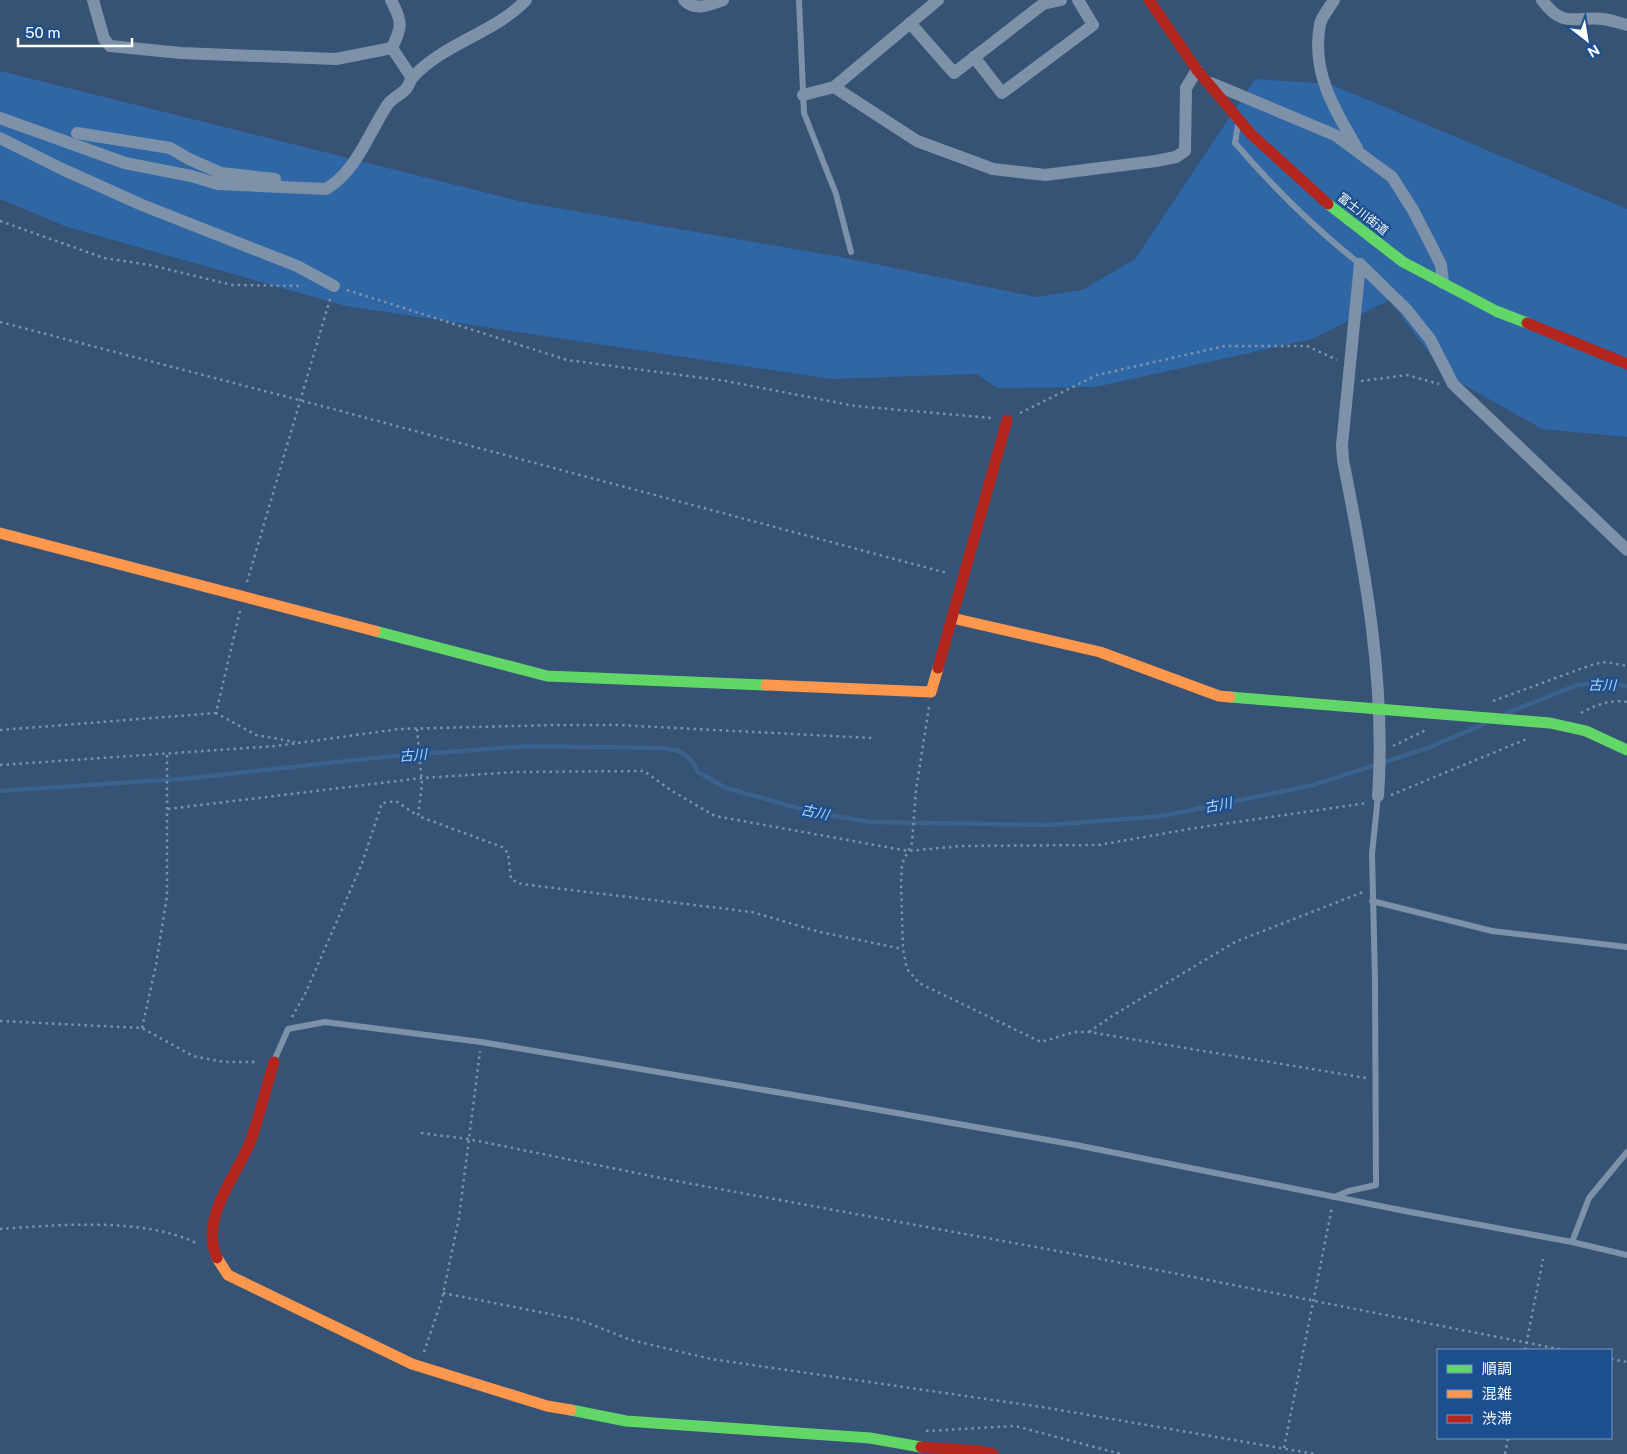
<svg xmlns="http://www.w3.org/2000/svg" width="1627" height="1454" font-family="'Public Sans','Noto Sans JP',sans-serif">
<style>
.green{fill:#2f66a5}
.lines{fill:none;stroke-linecap:round;stroke-linejoin:round}
.stream{stroke:#3b618d;stroke-width:4.5}
.path{stroke:#7d92a8;stroke-width:2.5;stroke-dasharray:2.5 4;stroke-linecap:butt}
.lane{stroke:#7d92a8;stroke-width:6}
.street{stroke:#7d92a8;stroke-width:12}
.fast{stroke:#63d668;stroke-width:11}
.slow{stroke:#ff974d;stroke-width:11}
.jam{stroke:#b3261e;stroke-width:11}
.labels{text-anchor:middle;dominant-baseline:central;stroke-width:4.5;stroke-linejoin:round;paint-order:stroke}
.street-label{font-size:12px;fill:#fff;stroke:#1b4f8f}
.water-label{font-size:14px;font-style:italic;fill:#b5d3f5;stroke:#1b4f8f}
</style>
<rect width="100%" height="100%" fill="#365274"/>
<!-- green -->
<path class="green" d="M0,71L523,202L841,257L1036,297L1082,290L1135,259L1255,79L1330,84L1627,209V437L1542,429L1445,374L1389,300L1312,339L1096,387L997,388L977,374L831,379L346,306L67,227L0,199Z"/>
<g class="lines">
<!-- stream -->
<g class="stream">
<path d="M1507,713L1577,685L1600,683L1627,686"/>
<path d="M0,791L193,778L383,757L527,746L663,748L679,751L691,760L698,772L726,788L812,812L870,822L1049,825L1163,816L1313,785L1428,748L1484,724"/>
</g>
<!-- path -->
<g class="path">
<path d="M0,221L104,258L150,265L232,285L303,286"/>
<path d="M347,290L567,360L726,381L855,406L992,418"/>
<path d="M0,322L299,400L947,573"/>
<path d="M1361,381L1407,375L1439,384"/>
<path d="M1020,413L1097,375L1225,346H1307L1337,360"/>
<path d="M247,582L330,299"/>
<path d="M240,611L216,713L256,735L295,742"/>
<path d="M1493,701L1594,664L1606,662L1627,666"/>
<path d="M929,707L916,790L912,843L902,864L901,884L903,949L907,969L919,983L1041,1042L1074,1032H1089L1366,1078"/>
<path d="M1581,713C1596,705 1610,699 1627,702"/>
<path d="M417,729L422,784L418,816L502,847L508,853L511,879L521,884L752,912L820,932L903,949"/>
<path d="M0,730L216,713"/>
<path d="M1393,746L1426,730"/>
<path d="M0,765L276,746L399,729L554,725H617L872,738"/>
<path d="M1391,795L1529,738"/>
<path d="M168,809L422,778L515,772L644,771L672,791L715,816L908,851L961,846L1099,845L1195,828L1367,803"/>
<path d="M292,1017L305,994L361,866L382,803L396,801L418,816"/>
<path d="M0,1021L142,1028L193,1056L224,1062H258"/>
<path d="M142,1028L156,965L167,896V753"/>
<path d="M1089,1032L1112,1016L1235,942L1363,892"/>
<path d="M421,1133L468,1139L676,1181L1101,1259L1564,1350"/>
<path d="M0,1229C57,1225 143,1217 196,1243"/>
<path d="M443,1293L580,1320L631,1340L711,1359L1048,1408L1315,1454"/>
<path d="M1525,1350L1543,1259"/>
<path d="M424,1352L442,1299L459,1218L480,1051"/>
<path d="M1611,1359L1627,1362"/>
<path d="M926,1431L1015,1426L1121,1454"/>
<path d="M1284,1448L1332,1207"/>
<path d="M1505,1454L1508,1438"/>
</g>
<!-- lane -->
<g class="lane">
<path d="M799,0L804,113L836,194L851,252"/>
<path d="M1238,124L1235,143C1273,187 1314,228 1360,264"/>
<path d="M1372,901L1492,931L1627,947"/>
<path d="M274,1061L288,1029L325,1022L481,1042L829,1101L1076,1145L1405,1211L1572,1242L1627,1255"/>
<path d="M1334,1197L1349,1191L1376,1185L1375,980L1372,854L1378,796"/>
<path d="M1572,1242L1589,1198L1627,1152"/>
</g>
<!-- street -->
<g class="street">
<path d="M93,0L104,39L110,46L181,53L336,59L392,48"/>
<path d="M391,0C403,23 402,26 392,48L412,78"/>
<path d="M684,0C696,12 709,5 723,0"/>
<path d="M1334,0C1330,7 1322,16 1320,24C1311,72 1334,109 1357,148"/>
<path d="M1542,0C1563,29 1575,16 1603,19C1611,20 1619,23 1627,25"/>
<path d="M910,23L954,73L1043,4L1061,0"/>
<path d="M974,57L1002,93L1093,25L1078,0"/>
<path d="M1211,83L1335,135L1392,177L1413,210L1430,243L1441,265L1443,283"/>
<path d="M834,87L917,141L993,169L1045,175L1156,161L1176,157L1185,151L1186,88L1197,70"/>
<path d="M803,95L834,87L938,0"/>
<path d="M0,118L125,163L191,176L218,184L326,189C357,171 369,132 388,104C393,98 400,95 406,89C409,86 410,80 413,77C444,43 495,33 526,0"/>
<path d="M77,133L170,148L189,159L221,173L275,179"/>
<path d="M0,138L62,169L142,205L297,266L334,286"/>
<path d="M1360,264L1342,445L1343,460C1365,570 1386,683 1378,796"/>
<path d="M1360,264L1406,309L1430,339L1453,384L1627,550"/>
</g>
<!-- fast -->
<g class="fast">
<path d="M1328,204L1403,262L1496,311L1527,323"/>
<path d="M375,631L547,676L766,685"/>
<path d="M1230,697L1550,723L1586,731L1627,750"/>
<path d="M571,1410L626,1421L870,1438L921,1447"/>
</g>
<!-- slow -->
<g class="slow">
<path d="M0,533L375,631"/>
<path d="M952,618L1100,652L1219,696L1230,697"/>
<path d="M766,685L931,692L938,668"/>
<path d="M217,1258L228,1275L412,1364L547,1406L571,1410"/>
</g>
<!-- jam -->
<g class="jam">
<path d="M1149,0L1197,70L1251,134L1328,204"/>
<path d="M1527,323L1627,364"/>
<path d="M938,668L1007,420"/>
<path d="M217,1258C199,1217 237,1176 251,1140C260,1114 266,1088 274,1062"/>
<path d="M921,1447L980,1451L993,1454"/>
</g>
</g>
<g class="labels">
<!-- street labels -->
<g class="street-label">
<text transform="translate(1363 214) rotate(38)">富士川街道</text>
</g>
<!-- water labels -->
<g class="water-label">
<text transform="translate(1602 685) rotate(1)">古川</text>
<text transform="translate(413 755) rotate(-4)">古川</text>
<text transform="translate(1218 805) rotate(-11)">古川</text>
<text transform="translate(815 812) rotate(12)">古川</text>
</g>
</g>
<!-- legend -->
<rect x="1437" y="1349" width="175" height="90" fill="#1b4f8f" stroke="#7695bc"/>
<rect x="1447" y="1365" width="25" height="8" fill="#63d668" stroke="#7695bc"/>
<text x="1482" y="1374" font-size="15" fill="#ffffff">順調</text>
<rect x="1447" y="1390" width="25" height="8" fill="#ff974d" stroke="#7695bc"/>
<text x="1482" y="1399" font-size="15" fill="#ffffff">混雑</text>
<rect x="1447" y="1415" width="25" height="8" fill="#b3261e" stroke="#7695bc"/>
<text x="1482" y="1424" font-size="15" fill="#ffffff">渋滞</text>
<!-- north arrow -->
<g transform="translate(1587 40) rotate(149)" stroke="#1b4f8f" stroke-width="4" paint-order="stroke">
<path d="M0-4L9 19L0 12L-9 19Z" fill="#ffffff"/>
<text y="-8" font-size="14" font-weight="bold" text-anchor="middle" fill="#ffffff">N</text>
</g>
<!-- scale -->
<path d="M18 38v8h114v-8" fill="none" stroke="#ffffff" stroke-width="2.5"/>
<text x="25" y="38" font-size="15" fill="#ffffff" stroke="#1b4f8f" stroke-width="4" paint-order="stroke">50 m</text>
</svg>
